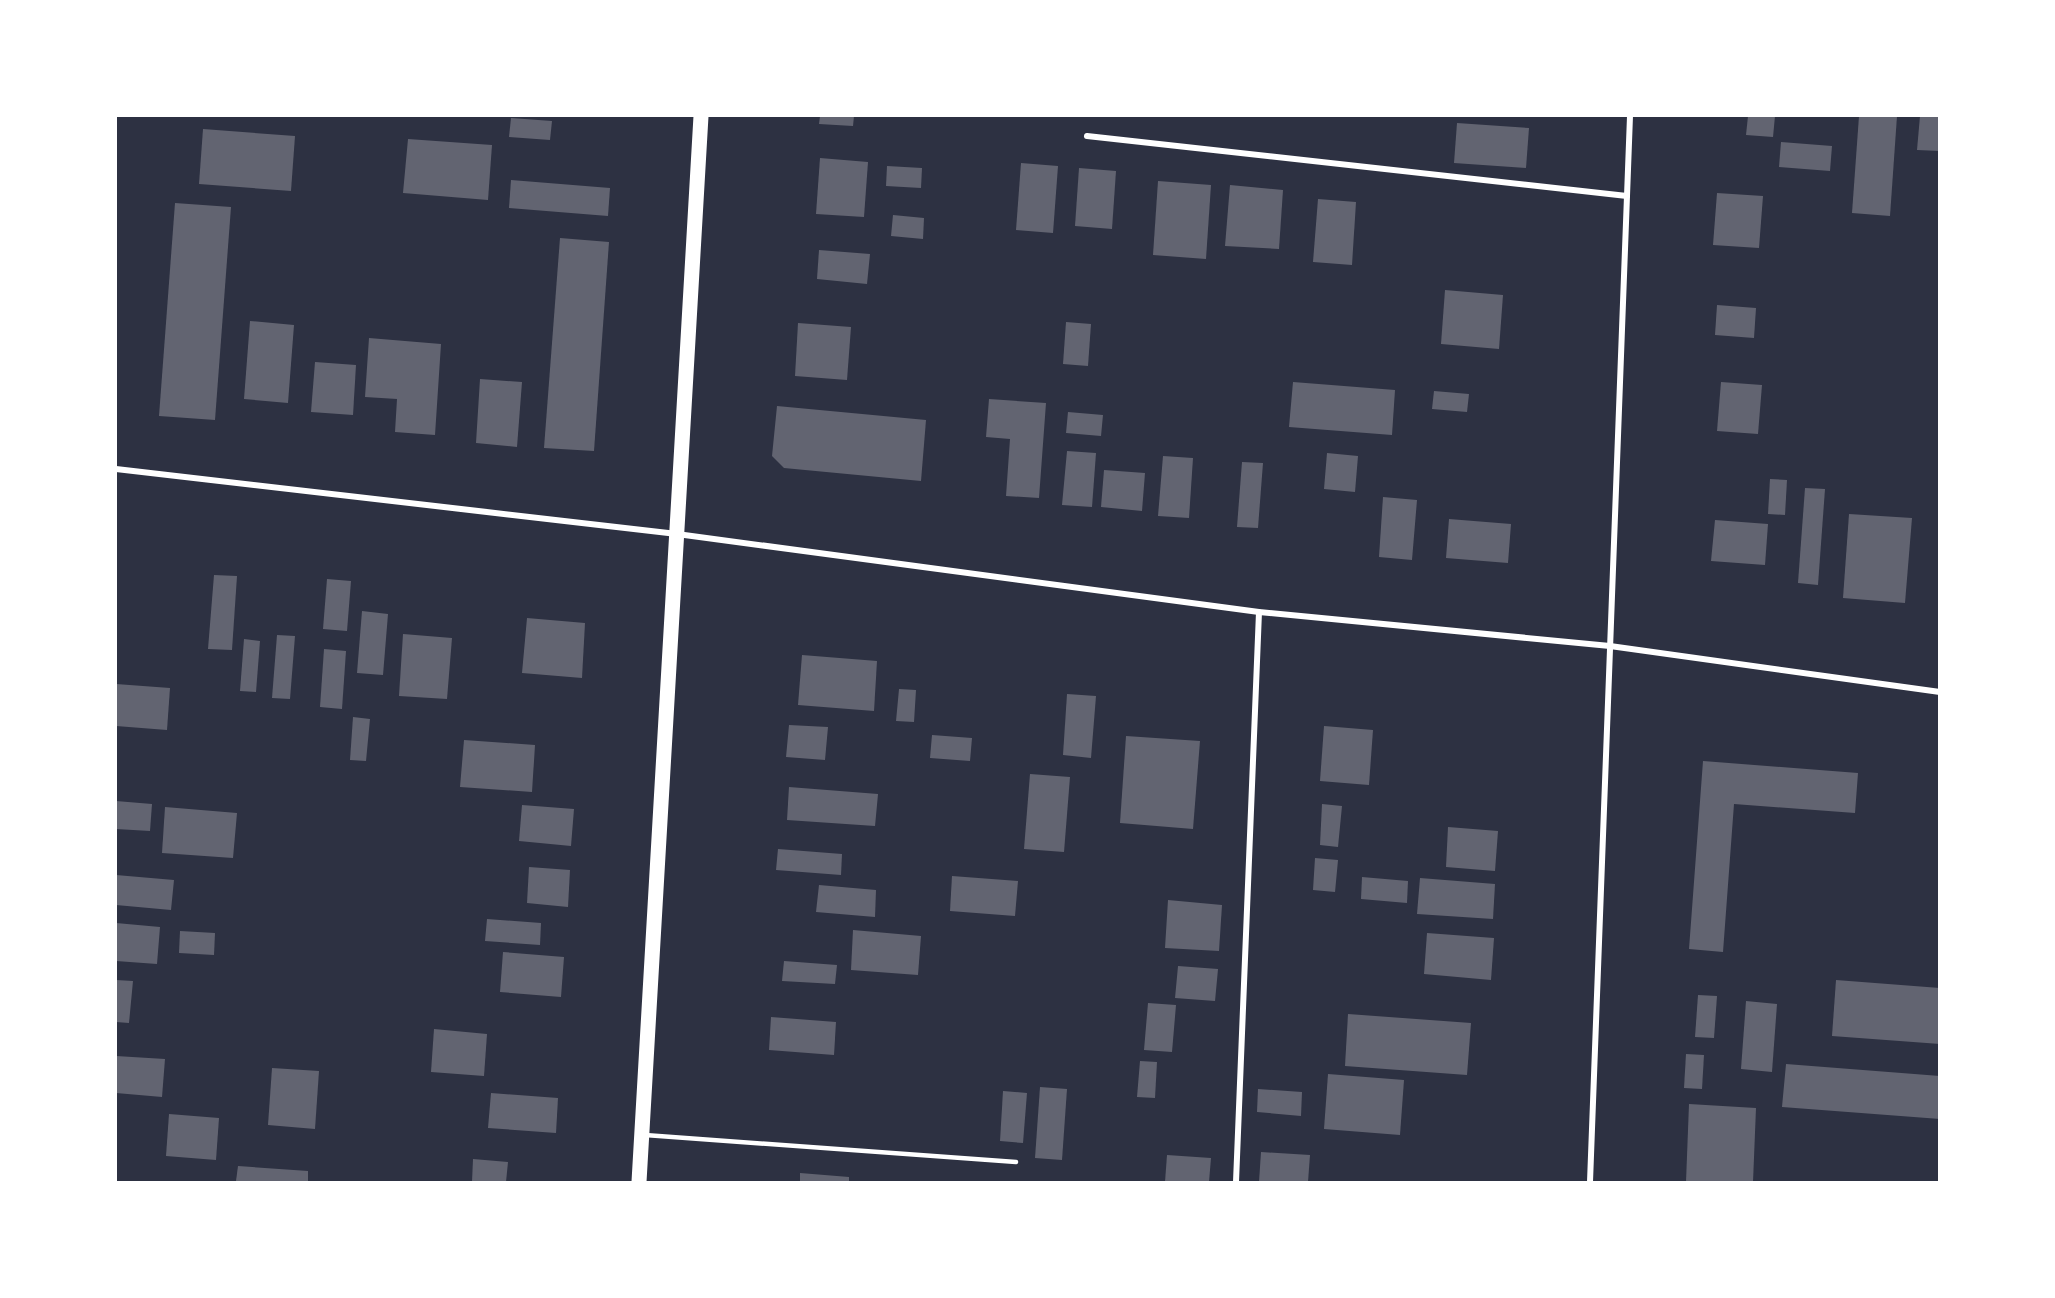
<svg xmlns="http://www.w3.org/2000/svg" width="2055" height="1298" font-family="Spectral,serif">
<style>
.building{fill:#626471}
.lines{fill:none;stroke-linecap:round;stroke-linejoin:round}
.service{stroke:#fff;stroke-width:4.5}
.minor{stroke:#fff;stroke-width:6}
.primary{stroke:#fff;stroke-width:15}
</style>
<rect width="100%" height="100%" fill="#2d3142"/>
<!-- building -->
<g class="building">
<path d="M820,116H854L853,126L819,124Z"/>
<path d="M1748,116H1775L1773,137L1746,135Z"/>
<path d="M1859,116H1897L1890,216L1852,213Z"/>
<path d="M1920,116H1940V151L1917,150Z"/>
<path d="M511,118L552,121L550,140L509,137Z"/>
<path d="M1457,123L1529,128L1526,168L1454,163Z"/>
<path d="M203,129L295,136L291,191L199,184Z"/>
<path d="M408,139L492,145L488,200L403,193Z"/>
<path d="M1781,142L1832,146L1830,171L1779,167Z"/>
<path d="M820,158L868,162L864,217L816,214Z"/>
<path d="M1021,163L1058,166L1053,233L1016,230Z"/>
<path d="M887,166L922,168L921,188L886,186Z"/>
<path d="M1079,168L1116,171L1112,229L1075,226Z"/>
<path d="M511,180L610,188L608,216L509,208Z"/>
<path d="M1158,181L1211,185L1206,259L1153,255Z"/>
<path d="M1230,185L1283,190L1279,249L1225,246Z"/>
<path d="M1717,193L1763,196L1759,248L1713,245Z"/>
<path d="M1318,199L1356,202L1352,265L1313,262Z"/>
<path d="M175,203L231,207L215,420L159,416Z"/>
<path d="M893,215L924,218L923,239L891,236Z"/>
<path d="M560,238L609,242L594,451L544,448Z"/>
<path d="M819,250L870,254L867,284L817,279Z"/>
<path d="M1445,290L1503,295L1499,349L1441,344Z"/>
<path d="M1717,305L1756,308L1754,338L1715,335Z"/>
<path d="M250,321L294,325L288,403L244,399Z"/>
<path d="M1066,322L1091,324L1088,366L1063,364Z"/>
<path d="M798,323L851,327L847,380L795,376Z"/>
<path d="M369,338L441,344L435,435L395,432L397,399L365,397Z"/>
<path d="M315,362L356,365L353,415L311,412Z"/>
<path d="M480,379L522,382L517,447L476,443Z"/>
<path d="M1293,382L1395,390L1392,435L1289,427Z"/>
<path d="M1721,382L1762,385L1758,434L1717,431Z"/>
<path d="M1434,391L1469,394L1467,412L1432,409Z"/>
<path d="M989,399L1046,403L1039,498L1006,496L1010,439L986,437Z"/>
<path d="M777,406L926,420L921,481L784,468L772,456Z"/>
<path d="M1068,412L1103,415L1101,436L1066,433Z"/>
<path d="M1067,451L1096,453L1092,507L1062,505Z"/>
<path d="M1327,453L1358,456L1355,492L1324,489Z"/>
<path d="M1163,456L1193,458L1189,518L1158,516Z"/>
<path d="M1242,462L1263,463L1258,528L1237,527Z"/>
<path d="M1104,470L1145,473L1142,511L1101,507Z"/>
<path d="M1770,479L1787,480L1785,515L1768,514Z"/>
<path d="M1805,488L1825,489L1818,585L1798,583Z"/>
<path d="M1383,497L1417,500L1412,560L1379,557Z"/>
<path d="M1849,514L1912,518L1905,603L1843,598Z"/>
<path d="M1449,519L1511,524L1508,563L1446,558Z"/>
<path d="M1715,520L1768,524L1765,565L1711,561Z"/>
<path d="M214,575L237,576L232,650L208,649Z"/>
<path d="M327,579L351,581L347,631L323,629Z"/>
<path d="M362,611L388,614L383,675L357,673Z"/>
<path d="M527,618L585,623L582,678L522,673Z"/>
<path d="M403,634L452,638L447,699L399,696Z"/>
<path d="M277,635L295,636L290,699L272,698Z"/>
<path d="M244,639L260,641L256,692L240,691Z"/>
<path d="M324,649L346,651L342,709L320,707Z"/>
<path d="M802,655L877,661L874,711L798,705Z"/>
<path d="M116,684L170,688L167,730L116,726Z"/>
<path d="M899,689L916,690L914,722L896,721Z"/>
<path d="M1067,694L1096,696L1091,758L1063,755Z"/>
<path d="M353,717L370,719L366,761L350,760Z"/>
<path d="M789,725L828,727L825,760L786,757Z"/>
<path d="M1324,726L1373,730L1369,785L1320,781Z"/>
<path d="M932,735L972,738L970,761L930,758Z"/>
<path d="M1126,736L1200,741L1193,829L1120,823Z"/>
<path d="M464,740L535,745L532,792L460,787Z"/>
<path d="M1703,761L1858,773L1855,813L1734,804L1723,952L1689,949Z"/>
<path d="M1030,774L1070,777L1064,852L1024,849Z"/>
<path d="M789,787L878,794L875,826L787,820Z"/>
<path d="M116,801L152,804L150,831L116,829Z"/>
<path d="M1322,804L1342,806L1338,847L1320,845Z"/>
<path d="M522,805L574,809L571,846L519,841Z"/>
<path d="M165,807L237,813L233,858L162,853Z"/>
<path d="M1448,827L1498,831L1495,871L1446,867Z"/>
<path d="M778,849L842,854L841,875L776,870Z"/>
<path d="M1315,858L1338,860L1335,892L1313,890Z"/>
<path d="M529,867L570,870L568,907L527,903Z"/>
<path d="M116,875L174,880L171,910L116,905Z"/>
<path d="M952,876L1018,881L1015,916L950,911Z"/>
<path d="M1362,877L1408,881L1407,903L1361,899Z"/>
<path d="M1420,878L1495,884L1493,919L1417,914Z"/>
<path d="M819,885L876,890L875,917L816,912Z"/>
<path d="M1168,900L1222,905L1219,951L1165,948Z"/>
<path d="M487,919L541,923L540,945L485,941Z"/>
<path d="M116,923L160,927L157,964L116,961Z"/>
<path d="M853,930L921,936L918,975L851,970Z"/>
<path d="M180,931L215,933L214,955L179,953Z"/>
<path d="M1427,933L1494,938L1491,980L1424,974Z"/>
<path d="M503,952L564,957L561,997L500,992Z"/>
<path d="M784,961L837,965L835,984L782,981Z"/>
<path d="M1178,966L1218,969L1215,1001L1175,998Z"/>
<path d="M116,980L133,981L129,1023L116,1022Z"/>
<path d="M1836,980L1940,988V1044L1832,1036Z"/>
<path d="M1698,995L1717,996L1714,1038L1695,1037Z"/>
<path d="M1746,1001L1777,1004L1772,1072L1741,1069Z"/>
<path d="M1148,1003L1176,1005L1172,1052L1144,1050Z"/>
<path d="M1348,1014L1471,1023L1467,1075L1345,1066Z"/>
<path d="M771,1017L836,1022L834,1055L769,1050Z"/>
<path d="M434,1029L487,1034L484,1076L431,1072Z"/>
<path d="M1686,1054L1704,1055L1702,1089L1684,1088Z"/>
<path d="M116,1056L165,1059L162,1097L116,1093Z"/>
<path d="M1140,1061L1157,1062L1155,1098L1137,1097Z"/>
<path d="M1786,1064L1940,1076V1119L1782,1107Z"/>
<path d="M272,1068L319,1071L315,1129L268,1125Z"/>
<path d="M1328,1074L1404,1080L1400,1135L1324,1129Z"/>
<path d="M1040,1087L1067,1089L1062,1160L1035,1158Z"/>
<path d="M1258,1089L1302,1092L1301,1116L1257,1112Z"/>
<path d="M1003,1091L1027,1093L1023,1143L1000,1141Z"/>
<path d="M491,1093L558,1098L556,1133L488,1128Z"/>
<path d="M1689,1104L1756,1108L1753,1182H1686Z"/>
<path d="M169,1114L219,1118L216,1160L166,1156Z"/>
<path d="M1261,1152L1310,1155L1308,1182H1259Z"/>
<path d="M1167,1155L1211,1158L1209,1182H1165Z"/>
<path d="M473,1159L508,1162L506,1182H472Z"/>
<path d="M238,1166L308,1171V1182L236,1181Z"/>
<path d="M800,1173L849,1177V1182H800Z"/>
</g>
<g class="lines">
<!-- service -->
<path class="service" d="M645,1135L1016,1162"/>
<!-- minor -->
<g class="minor">
<path d="M1087,136L1627,196"/>
<path d="M116,469L677,534L1259,612L1610,646L1940,692"/>
<path d="M1236,1182L1259,612"/>
<path d="M1590,1182L1630,116"/>
</g>
<!-- primary -->
<path class="primary" d="M639,1182L701,116"/>
</g>
<!-- border -->
<rect width="2055" height="1298" fill="none" stroke="#ffffff" stroke-width="234"/>
</svg>
